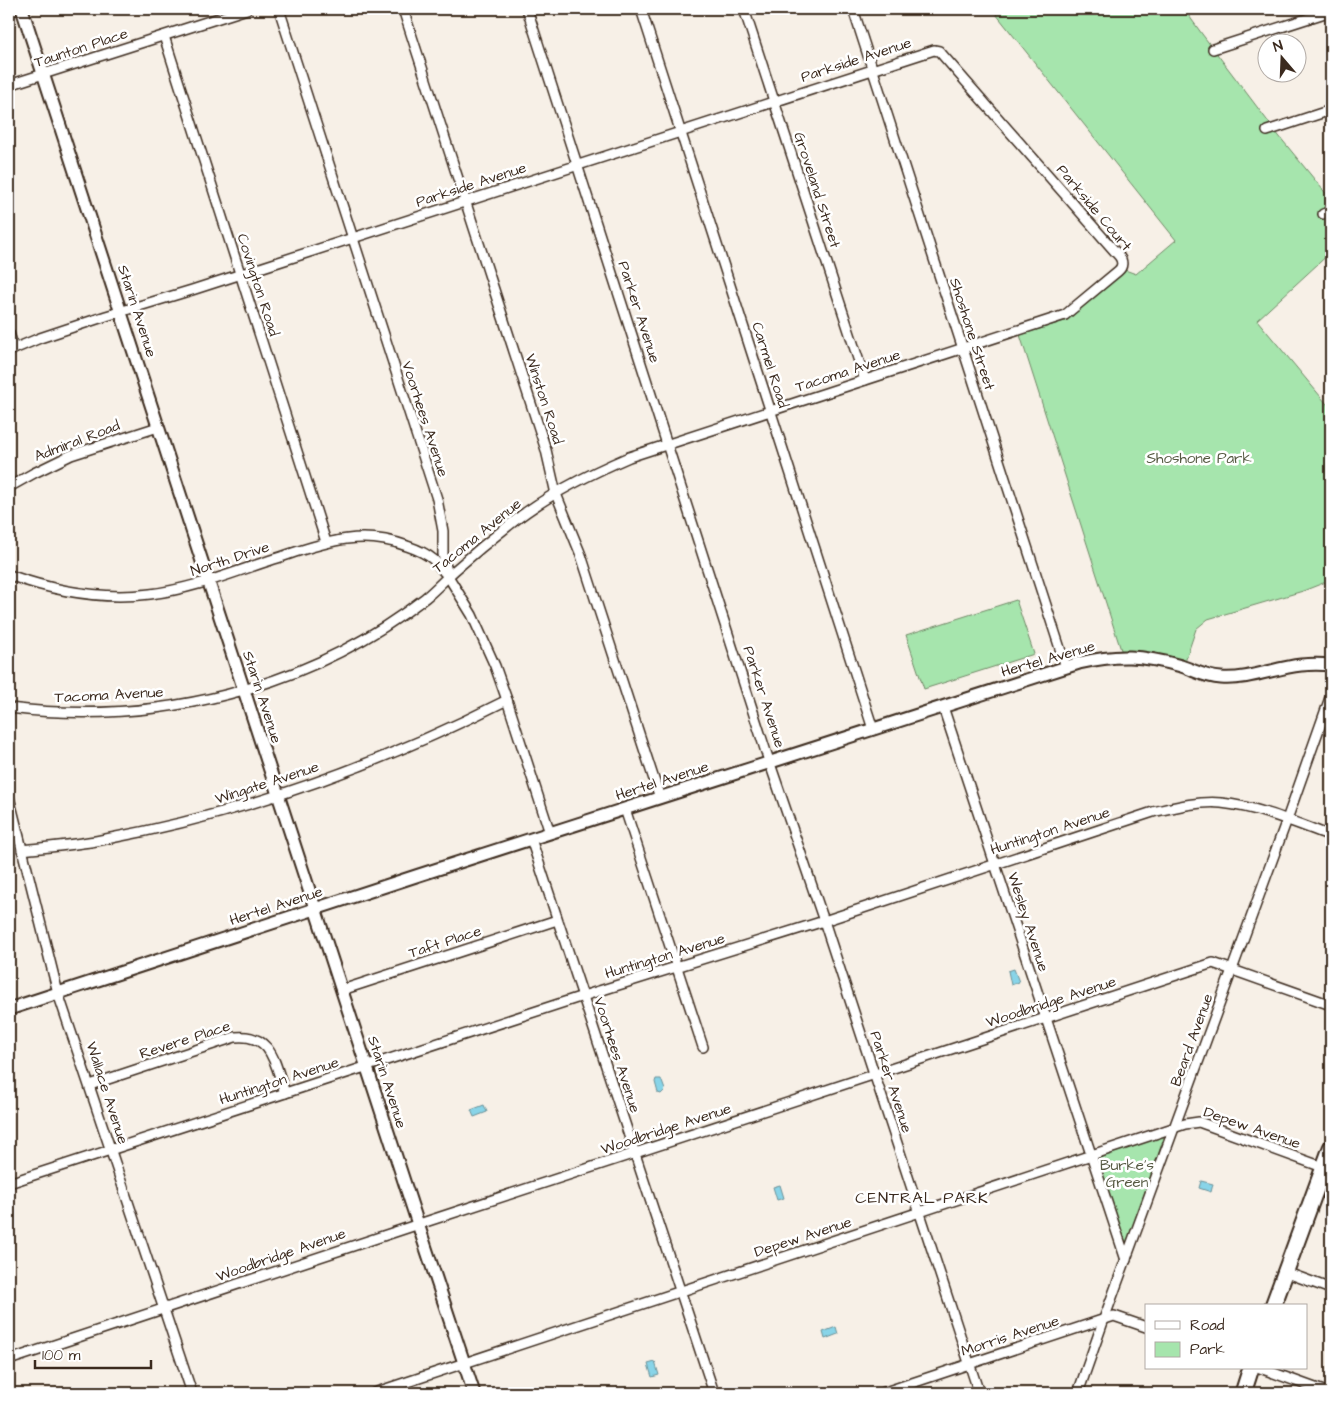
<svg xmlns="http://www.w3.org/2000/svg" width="1340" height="1402" font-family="'Architects Daughter',sans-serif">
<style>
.green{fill:#a6e5ad;stroke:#708866}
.water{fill:#88d4e8;stroke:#699097}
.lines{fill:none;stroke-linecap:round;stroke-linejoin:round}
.minor-casing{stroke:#3b2a1e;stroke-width:12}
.tertiary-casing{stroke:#3b2a1e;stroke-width:15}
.primary-casing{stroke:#3b2a1e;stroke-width:19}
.minor{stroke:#fff;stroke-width:9}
.tertiary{stroke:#fff;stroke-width:11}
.primary{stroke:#fff;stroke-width:15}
.labels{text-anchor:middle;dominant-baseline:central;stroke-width:5;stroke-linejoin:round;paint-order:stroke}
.street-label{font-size:15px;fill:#3b2a1e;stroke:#fff}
.park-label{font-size:15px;fill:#565942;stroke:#fff}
.neighbourhood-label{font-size:16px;letter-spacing:1px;fill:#3b2a1e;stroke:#fff}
</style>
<rect width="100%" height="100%" fill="#f7f0e7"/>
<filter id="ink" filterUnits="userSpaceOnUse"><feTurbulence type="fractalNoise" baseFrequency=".02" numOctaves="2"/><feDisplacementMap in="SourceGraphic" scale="10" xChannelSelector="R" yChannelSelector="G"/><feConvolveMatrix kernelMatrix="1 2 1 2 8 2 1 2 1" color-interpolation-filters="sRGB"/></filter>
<g filter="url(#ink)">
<!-- green -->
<g class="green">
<path d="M992,9H1184L1202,34L1279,136L1328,196H1331V252L1257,320L1331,409V580L1303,591L1208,619L1196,629L1184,664L1155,654L1121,650L1020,335L1068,320L1125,270L1136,274L1176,240Z"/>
<path d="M1016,600L1034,654L924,689L906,635Z"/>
<path d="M1165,1135L1126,1246L1097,1159Z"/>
</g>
<!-- water -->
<g class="water">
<path d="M1014,969L1019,982L1011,985L1008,971Z"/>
<path d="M656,1079H661L665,1090L661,1094L658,1093L655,1082Z"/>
<path d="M484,1105L487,1112L474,1117L471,1110Z"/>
<path d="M1201,1181L1213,1184L1211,1192L1199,1188Z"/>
<path d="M780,1185L784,1198L777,1200L773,1187Z"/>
<path d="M836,1327L838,1334L825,1339L823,1332Z"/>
<path d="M655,1362L659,1375L652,1377L648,1364Z"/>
</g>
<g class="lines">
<defs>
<g id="minor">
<path d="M279,9L437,499L443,531V554L448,576L472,615L495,666L507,700L550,833"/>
<path d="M403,9L546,450L556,494L581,555L660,798"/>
<path d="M527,9L766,752L824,921L979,1393"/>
<path d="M641,9L873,729"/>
<path d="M744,9L865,380"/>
<path d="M853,9L1066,667"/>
<path d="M164,36L326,542"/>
<path d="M1213,49L1331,11"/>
<path d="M9,85L247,9"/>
<path d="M1267,131L1331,110"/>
<path d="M1323,214L1331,211"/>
<path d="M9,333L14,349"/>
<path d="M9,351L40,338L106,316L192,290L934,50L939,51L1119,256C1123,261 1123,267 1118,271L1065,315L629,457C587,475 543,497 508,526C490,540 472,555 455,570C445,579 436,589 425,598C307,690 156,726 9,708"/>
<path d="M9,487L34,473L71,455L158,427"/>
<path d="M9,575C54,591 103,600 150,594C193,589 234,572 274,559C321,544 358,528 407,546C416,549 427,554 434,560C438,564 442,570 446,574"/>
<path d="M943,707L1126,1260"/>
<path d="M9,797L58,993L192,1393"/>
<path d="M625,809L703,1047"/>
<path d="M531,839L714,1393"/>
<path d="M22,850C48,847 75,845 101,840C243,814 379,765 507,700"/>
<path d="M342,990L557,920"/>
<path d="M90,1085L235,1037C273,1033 275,1065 285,1093"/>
<path d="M9,1183L583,996L824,921L1153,812C1175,807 1199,801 1221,803C1259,807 1296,823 1331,836"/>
<path d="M1285,1272L1331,1289"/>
<path d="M9,1360L410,1227L1213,963L1331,1005"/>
<path d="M1260,1368L1329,1393"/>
<path d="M374,1393L1185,1124L1199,1122L1331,1170"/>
<path d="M882,1393L1114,1316L1146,1327"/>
<path d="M1078,1393L1104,1319L1285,825L1331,695"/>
</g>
<g id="tertiary">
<path d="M22,9L416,1218L474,1393"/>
<path d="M9,1009L419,875L1079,663C1118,654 1142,655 1181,666C1196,671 1205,677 1221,678C1249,680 1274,668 1301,665C1311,664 1321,664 1331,665"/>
</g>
<g id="primary">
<path d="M1273,1306L1331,1148"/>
<path d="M1243,1393L1251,1368"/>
</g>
</defs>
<!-- minor casing -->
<use href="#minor" class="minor-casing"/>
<!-- tertiary casing -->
<use href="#tertiary" class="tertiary-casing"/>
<!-- primary casing -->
<use href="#primary" class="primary-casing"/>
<!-- minor -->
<use href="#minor" class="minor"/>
<!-- tertiary -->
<use href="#tertiary" class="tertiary"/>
<!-- primary -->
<use href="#primary" class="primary"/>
</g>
</g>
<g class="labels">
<!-- street labels -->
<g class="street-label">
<text transform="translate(81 48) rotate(-18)">Taunton Place</text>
<text transform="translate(856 60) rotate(-18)">Parkside Avenue</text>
<text transform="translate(471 185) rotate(-18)">Parkside Avenue</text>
<text transform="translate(817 190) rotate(72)">Groveland Street</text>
<text transform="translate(1094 208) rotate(50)">Parkside Court</text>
<text transform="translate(258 285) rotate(72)">Covington Road</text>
<text transform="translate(137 311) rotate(72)">Starin Avenue</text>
<text transform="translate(639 312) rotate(72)">Parker Avenue</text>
<text transform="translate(972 334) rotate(72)">Shoshone Street</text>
<text transform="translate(770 365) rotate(72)">Carmel Road</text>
<text transform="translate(848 371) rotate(-18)">Tacoma Avenue</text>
<text transform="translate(544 399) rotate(72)">Winston Road</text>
<text transform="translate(425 419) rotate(72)">Voorhees Avenue</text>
<text transform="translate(77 441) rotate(-21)">Admiral Road</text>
<text transform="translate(477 536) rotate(-39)">Tacoma Avenue</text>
<text transform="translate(230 559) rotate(-18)">North Drive</text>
<text transform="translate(1048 659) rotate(-16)">Hertel Avenue</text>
<text transform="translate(109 695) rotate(-3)">Tacoma Avenue</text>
<text transform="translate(262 697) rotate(72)">Starin Avenue</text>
<text transform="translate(764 697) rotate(72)">Parker Avenue</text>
<text transform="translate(662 781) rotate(-18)">Hertel Avenue</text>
<text transform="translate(267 783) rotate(-18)">Wingate Avenue</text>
<text transform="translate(1050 831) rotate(-18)">Huntington Avenue</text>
<text transform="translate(276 906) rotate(-18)">Hertel Avenue</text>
<text transform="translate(1028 922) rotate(72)">Wesley Avenue</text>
<text transform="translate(445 942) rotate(-18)">Taft Place</text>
<text transform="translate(665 956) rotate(-17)">Huntington Avenue</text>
<text transform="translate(1051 1002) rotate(-18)">Woodbridge Avenue</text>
<text transform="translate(185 1040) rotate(-18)">Revere Place</text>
<text transform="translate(1192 1040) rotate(-70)">Beard Avenue</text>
<text transform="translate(617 1055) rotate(72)">Voorhees Avenue</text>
<text transform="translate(279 1081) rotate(-18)">Huntington Avenue</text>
<text transform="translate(387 1082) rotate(72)">Starin Avenue</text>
<text transform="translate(891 1082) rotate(72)">Parker Avenue</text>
<text transform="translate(107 1093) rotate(72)">Wallace Avenue</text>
<text transform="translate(1252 1128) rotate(19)">Depew Avenue</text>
<text transform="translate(666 1129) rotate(-18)">Woodbridge Avenue</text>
<text transform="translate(803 1237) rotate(-18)">Depew Avenue</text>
<text transform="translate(281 1255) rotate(-19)">Woodbridge Avenue</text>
<text transform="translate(1010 1336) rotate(-18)">Morris Avenue</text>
</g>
<!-- park labels -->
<g class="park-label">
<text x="1199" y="458">Shoshone Park</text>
<text x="1127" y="1165">Burke's<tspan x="1127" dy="17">Green</tspan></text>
</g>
<!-- neighbourhood labels -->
<g class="neighbourhood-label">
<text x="922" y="1198">CENTRAL PARK</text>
</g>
</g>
<!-- margin -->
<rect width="1340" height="1402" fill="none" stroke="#fff" stroke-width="30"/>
<rect x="15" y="15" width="1310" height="1372" fill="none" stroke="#3b2a1e" stroke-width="2" filter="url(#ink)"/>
<!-- legend -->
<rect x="1145" y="1304" width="162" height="65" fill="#ffffff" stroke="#b1aaa5"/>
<rect x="1155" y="1321" width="25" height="8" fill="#ffffff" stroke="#b1aaa5"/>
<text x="1190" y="1330" font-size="15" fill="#3b2a1e">Road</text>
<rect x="1155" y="1342" width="25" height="15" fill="#a6e5ad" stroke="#b1aaa5"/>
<text x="1190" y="1354" font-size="15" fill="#3b2a1e">Park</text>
<!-- north arrow -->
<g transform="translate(1282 58) rotate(341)"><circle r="24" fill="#ffffff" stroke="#b1aaa5"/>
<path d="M0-4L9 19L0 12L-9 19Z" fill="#3b2a1e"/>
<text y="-8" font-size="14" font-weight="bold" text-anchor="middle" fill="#3b2a1e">N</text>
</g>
<!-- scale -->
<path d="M35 1360v8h116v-8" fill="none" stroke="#3b2a1e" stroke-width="2.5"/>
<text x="42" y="1360" font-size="15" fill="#3b2a1e" stroke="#ffffff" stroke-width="4" paint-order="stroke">100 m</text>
</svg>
